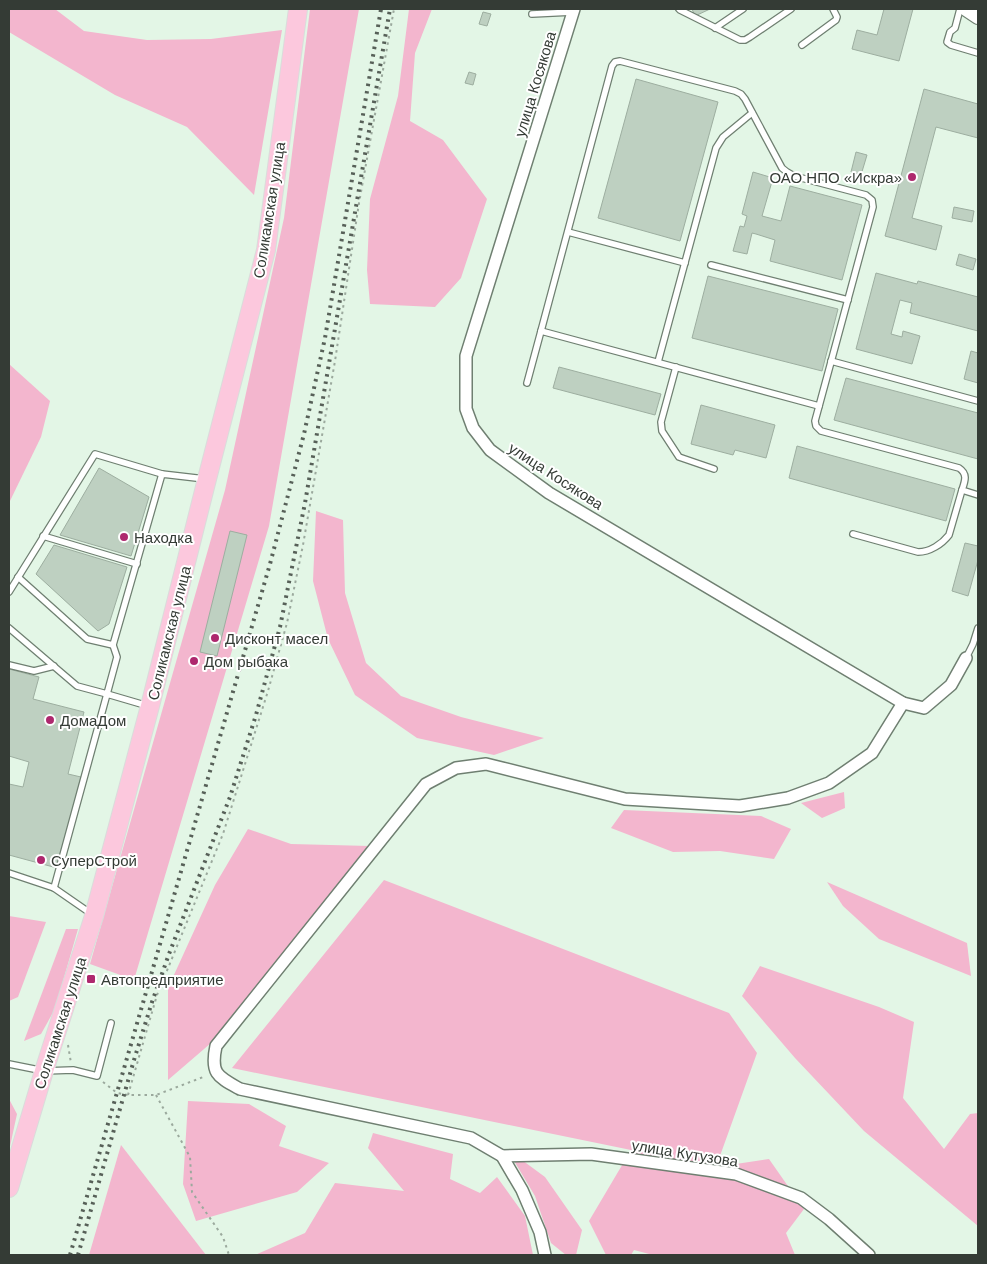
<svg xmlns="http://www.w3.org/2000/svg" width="987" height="1264" font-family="Helvetica,sans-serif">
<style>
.green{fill:#f3b6ce}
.building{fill:#bed0c1;stroke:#9daea0}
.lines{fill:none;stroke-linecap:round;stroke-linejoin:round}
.service-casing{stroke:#6f7f71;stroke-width:8}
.minor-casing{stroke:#6f7f71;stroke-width:14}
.tertiary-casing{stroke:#6f7f71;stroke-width:16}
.primary-casing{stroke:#dadcdb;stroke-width:20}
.path{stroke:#9ba99d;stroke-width:2;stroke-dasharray:2.5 4;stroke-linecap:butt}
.service{stroke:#fff;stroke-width:5.5}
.minor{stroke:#fff;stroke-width:11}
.tertiary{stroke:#fff;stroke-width:14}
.primary{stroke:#fcc8dd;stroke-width:18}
.rail{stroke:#576058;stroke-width:4;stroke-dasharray:2.5 5;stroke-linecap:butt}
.poi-dot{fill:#ae286e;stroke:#fff;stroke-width:2}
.labels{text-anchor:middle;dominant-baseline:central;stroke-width:4;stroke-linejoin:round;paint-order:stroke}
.street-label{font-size:15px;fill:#343b35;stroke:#fff}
.poi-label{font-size:15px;fill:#343b35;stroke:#fff;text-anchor:start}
</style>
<rect width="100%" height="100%" fill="#e3f6e6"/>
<!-- green -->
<g class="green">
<path d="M9,9H55L84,31L147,40L211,39L282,30L254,195L187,127L115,95L9,32Z"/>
<path d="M310,9H359L269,526L134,980L90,964L225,490L284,218Z"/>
<path d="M409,9H432L415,53L410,121L443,140L487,199L461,278L435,307L370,304L367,270L370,199L398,96Z"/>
<path d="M9,364L50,401L41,437L9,503Z"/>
<path d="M316,511L343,520L345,593L366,663L401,696L461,717L544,738L494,755L417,738L355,695L328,639L313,581Z"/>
<path d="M844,792L845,808L822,818L801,803Z"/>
<path d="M624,810L761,816L791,829L774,859L720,851L673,852L611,828Z"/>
<path d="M248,829L291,844L370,846L218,1037L168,1080V988L215,885Z"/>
<path d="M384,880L729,1013L757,1053L716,1167L769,1159L804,1209L786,1233L795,1255H653L634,1250L631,1255H606L589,1221L631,1150L232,1068Z"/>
<path d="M827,882L967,943L971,976L879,939L843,906Z"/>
<path d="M9,916L46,922L18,997L9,1001Z"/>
<path d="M66,929H78L55,1009L41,1034L24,1041Z"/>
<path d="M760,966L879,1007L914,1022L903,1098L944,1149L970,1114L978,1113V1226L864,1131L795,1058L742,996Z"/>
<path d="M9,1099L17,1114L9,1151Z"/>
<path d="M188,1101L249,1104L286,1126L279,1146L329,1163L297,1192L196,1221L183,1184Z"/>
<path d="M373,1133L453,1154L450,1179L480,1193L497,1177L525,1216L533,1255H255L305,1233L335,1183L404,1191L368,1148Z"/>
<path d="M121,1145L206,1255H89Z"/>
<path d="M507,1149L545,1177L582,1230L576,1255H566L551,1243L535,1196Z"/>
</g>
<!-- building -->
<g class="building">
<path d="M692,9H710L695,16Z"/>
<path d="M884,9H913L899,61L852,49L857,30L877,35Z"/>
<path d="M483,12L491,14L487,26L479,24Z"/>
<path d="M469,72L476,74L473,85L465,83Z"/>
<path d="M636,79L718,102L680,241L598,218Z"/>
<path d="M924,89L978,104V138L936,127L912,218L942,226L936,250L885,236Z"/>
<path d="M856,152L867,155L861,175L851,172Z"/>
<path d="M753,172L773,178L762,216L781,221L790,186L862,205L842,280L770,261L775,240L756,234L752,233L747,254L733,251L740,226L744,227L747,216L742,214Z"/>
<path d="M954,207L974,211L972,222L952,218Z"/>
<path d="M959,254L976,259L973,270L956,265Z"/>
<path d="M876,273L917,284L918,281L978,297V331L910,313L912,303L900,300L891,334L902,337L903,331L920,336L912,364L856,349Z"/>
<path d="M708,276L838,309L822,371L692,338Z"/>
<path d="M971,351L978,353V383L964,379Z"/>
<path d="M559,367L661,394L655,415L553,388Z"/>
<path d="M846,378L978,413V459L834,420Z"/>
<path d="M701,405L775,425L766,458L735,450L733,455L691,444Z"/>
<path d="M797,446L955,489L946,521L789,478Z"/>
<path d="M99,468L149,497L131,556L60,535Z"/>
<path d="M230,531L247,535L217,656L200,652Z"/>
<path d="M965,543L978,546V560L968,596L952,591Z"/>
<path d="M54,545L127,567L109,624L98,631L36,574Z"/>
<path d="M9,669L39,677L33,699L84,712L68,774L81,777L57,868L9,855V784L23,787L29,762L9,756Z"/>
</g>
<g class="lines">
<defs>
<g id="service">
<path d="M679,9L680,10L740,40H745L750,37L791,9"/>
<path d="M960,9L955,28L950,32L947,42L951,45L978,53"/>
<path d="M532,14L573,12"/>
<path d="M715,28L743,9"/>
<path d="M802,45L836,20L837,17L833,9"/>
<path d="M568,232L685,263"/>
<path d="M711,265L848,300"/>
<path d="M541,331L612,66L615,62L620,61L735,91L741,94L745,99L782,168L787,172L794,176L866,195L872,200L873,207L815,421L816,426L821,431L959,468C968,474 965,481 962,490L978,495"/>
<path d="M831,361L978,401"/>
<path d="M658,362L716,148L723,137L752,113"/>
<path d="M676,367L661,422L662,431L679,457L714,469"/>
<path d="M527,383L541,331L819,406"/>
<path d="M853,534L918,552C930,552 942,544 949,535L962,490"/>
<path d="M43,536L137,564"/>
<path d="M18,577L87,639L113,645"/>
<path d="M9,592L95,454L162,474"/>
<path d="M9,628L77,686L107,694L117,657L113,645L162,474L205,479"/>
<path d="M966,658L973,644L978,628"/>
<path d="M9,665L34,671L54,666"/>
<path d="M9,873L54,888L93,915"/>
<path d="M54,888L107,694L148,706"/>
<path d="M9,1064L44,1071L73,1070L97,1076L111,1023"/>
</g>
<g id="minor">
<path d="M574,9L466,356V409L473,428L490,450L549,493L903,703L924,708L951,685L966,658"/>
<path d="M502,1156L591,1154L736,1174L801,1198L829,1219L869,1255"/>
<path d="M545,1255L540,1232L522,1190L502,1156L471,1138L240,1089C218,1077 210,1074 216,1046L426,784L456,768L486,764L625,799L740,806L788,798L829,783L872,753L903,703"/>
</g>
<path id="tertiary" d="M966,9L978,17"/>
<path id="primary" d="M9,1188L44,1071L94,916L150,706L207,479L266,250L298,9"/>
</defs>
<!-- service casing -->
<use href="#service" class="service-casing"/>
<!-- minor casing -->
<use href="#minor" class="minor-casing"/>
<!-- tertiary casing -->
<use href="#tertiary" class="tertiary-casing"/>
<!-- primary casing -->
<use href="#primary" class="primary-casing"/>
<!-- path -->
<g class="path">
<path d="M68,1045L71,1063"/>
<path d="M103,1082L117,1093L128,1095H156L206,1076"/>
<path d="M128,1095L157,995L223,834L268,691L287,623L303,545L335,361L359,203L394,9"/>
<path d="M156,1095L190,1157L192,1192L223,1237L229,1255"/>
</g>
<!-- service -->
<use href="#service" class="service"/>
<!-- minor -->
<use href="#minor" class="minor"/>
<!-- tertiary -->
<use href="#tertiary" class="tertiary"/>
<!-- primary -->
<use href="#primary" class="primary"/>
<!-- rail -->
<g class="rail">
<path d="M70,1255L270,564L304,434L325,338L381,9"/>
<path d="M78,1255L134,1060L152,1002L169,954L230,797L256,715L280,627L305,503L390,9"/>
</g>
</g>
<!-- markers -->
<g class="poi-dot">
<circle cx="912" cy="177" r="5"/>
<circle cx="124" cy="537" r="5"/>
<circle cx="215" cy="638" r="5"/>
<circle cx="194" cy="661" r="5"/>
<circle cx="50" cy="720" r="5"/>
<circle cx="41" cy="860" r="5"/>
<rect x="86" y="974" width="10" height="10" rx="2.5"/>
</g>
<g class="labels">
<!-- street labels -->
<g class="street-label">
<text transform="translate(535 84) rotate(-73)">улица Косякова</text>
<text transform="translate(269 210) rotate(-81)">Соликамская улица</text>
<text transform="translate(556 476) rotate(33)">улица Косякова</text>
<text transform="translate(169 633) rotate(-76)">Соликамская улица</text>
<text transform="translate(60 1023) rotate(-72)">Соликамская улица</text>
<text transform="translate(685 1153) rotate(9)">улица Кутузова</text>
</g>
<!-- poi labels -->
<g class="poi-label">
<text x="902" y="177" text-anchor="end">ОАО НПО «Искра»</text>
<text x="134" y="537">Находка</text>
<text x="225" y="638">Дисконт масел</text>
<text x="204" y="661">Дом рыбака</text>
<text x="60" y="720">ДомаДом</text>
<text x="51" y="860">СуперСтрой</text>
<text x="101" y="979">Автопредприятие</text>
</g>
</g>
<!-- border -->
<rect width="987" height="1264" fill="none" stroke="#343b35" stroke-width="20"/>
</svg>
